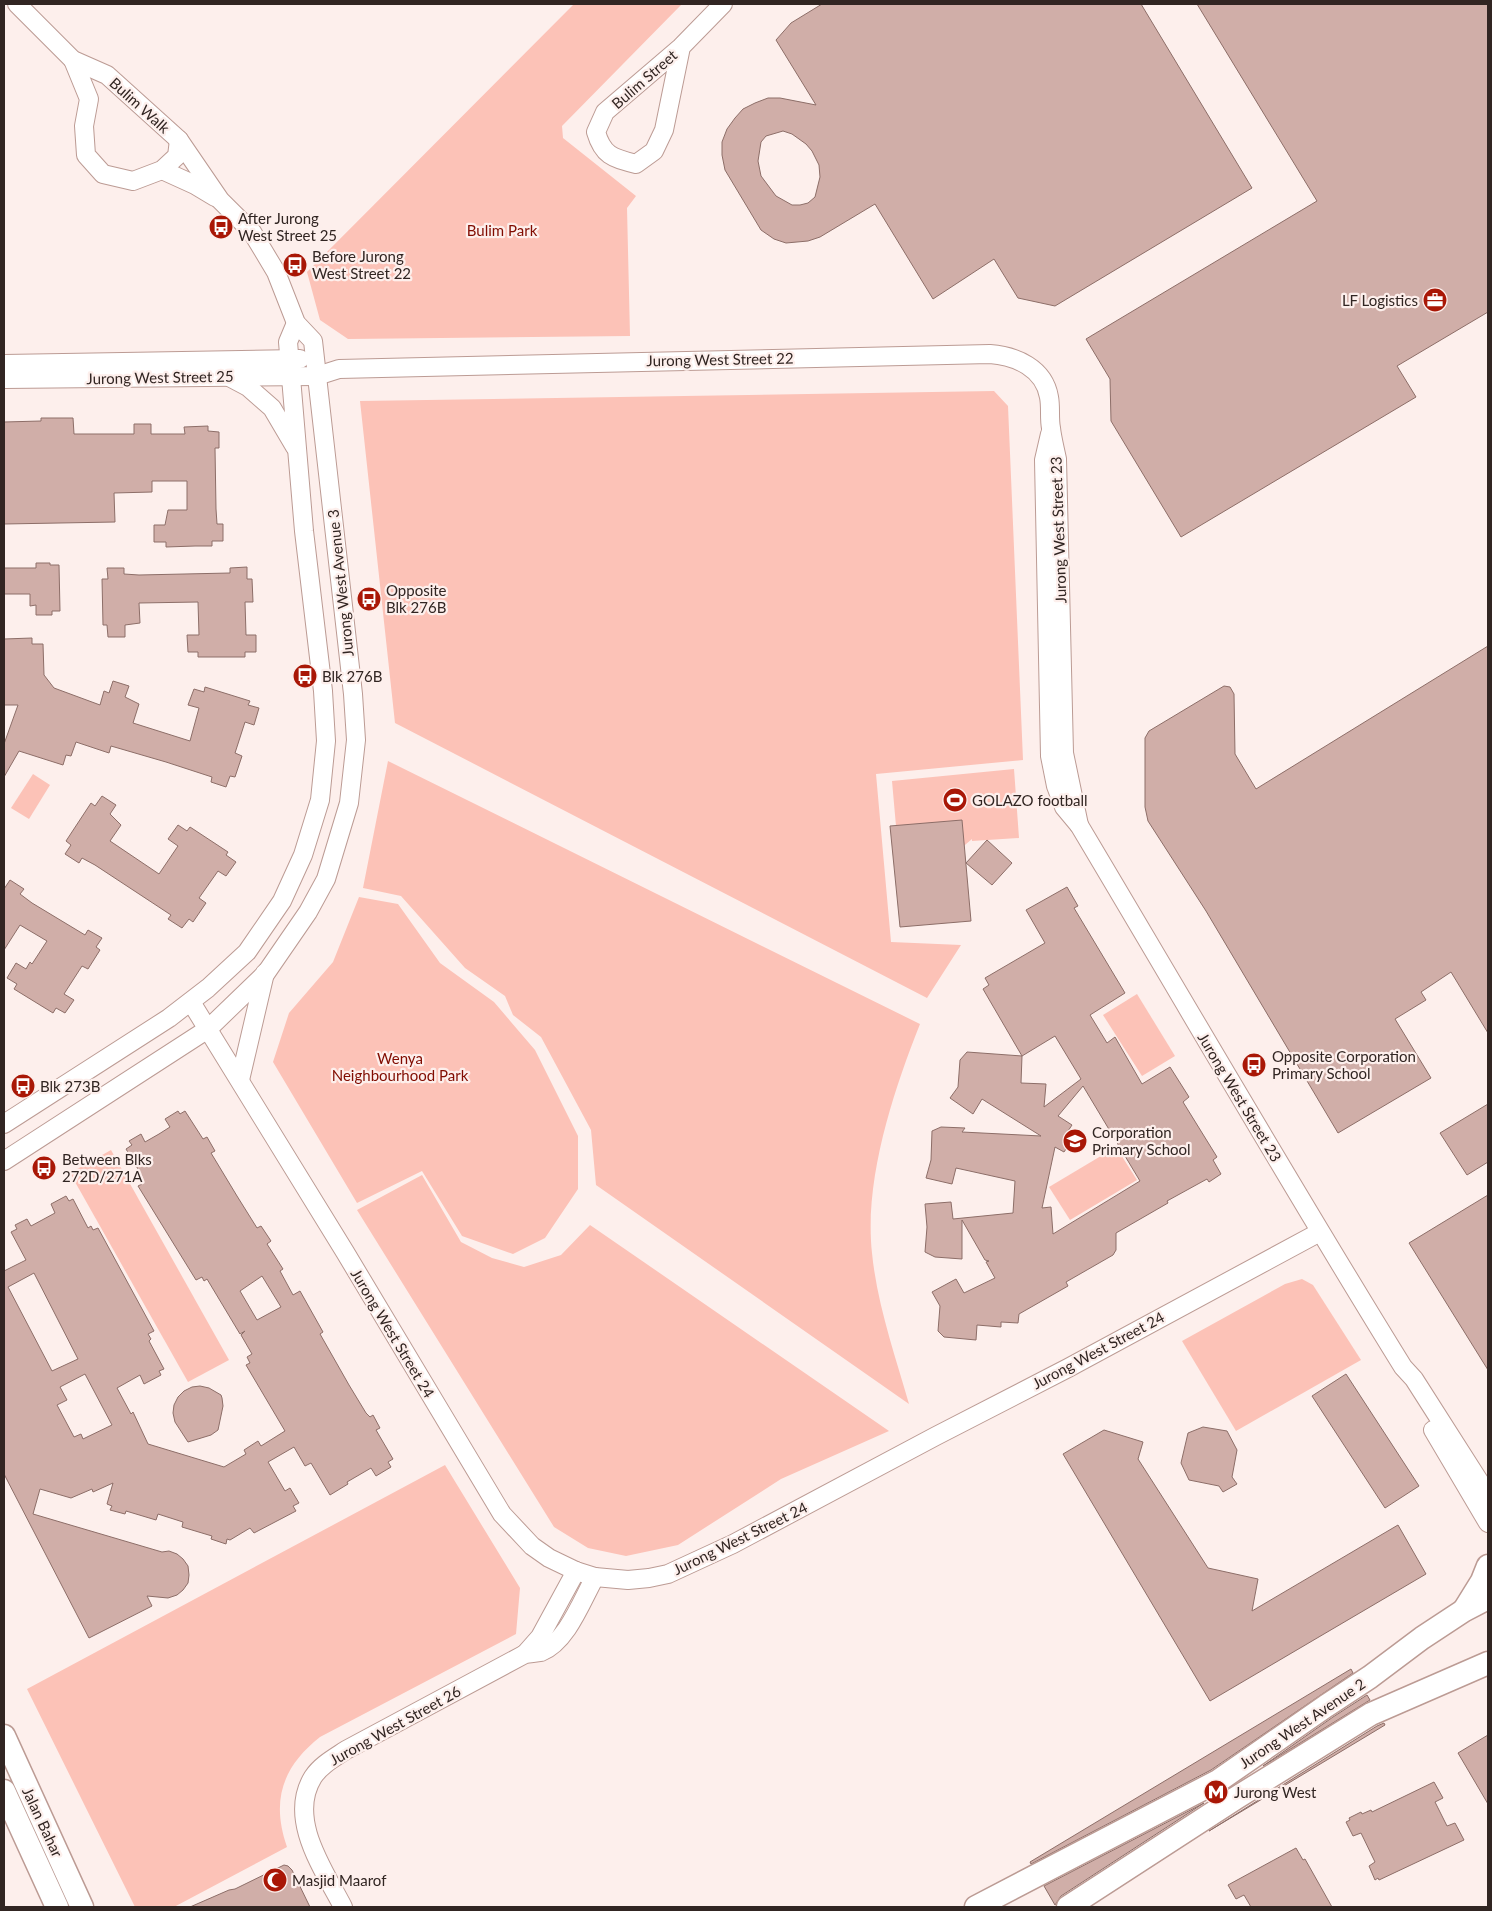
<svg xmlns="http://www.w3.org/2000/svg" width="1492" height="1911" font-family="Lato,sans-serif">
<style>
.green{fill:#fcc2b7}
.building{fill:#d0aea8;stroke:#8d6e68;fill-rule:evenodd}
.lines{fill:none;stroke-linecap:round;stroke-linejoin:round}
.minor-casing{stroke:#bc9b94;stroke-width:20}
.major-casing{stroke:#bc9b94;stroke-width:25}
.minor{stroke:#fff;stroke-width:18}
.major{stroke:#fff;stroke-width:22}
.labels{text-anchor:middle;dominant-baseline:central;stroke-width:4.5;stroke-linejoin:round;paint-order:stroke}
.street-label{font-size:15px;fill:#312522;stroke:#fdefec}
.poi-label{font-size:15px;fill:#312522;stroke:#fdefec;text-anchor:start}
.park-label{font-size:15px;fill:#810c01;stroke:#fdefec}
</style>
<rect width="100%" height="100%" fill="#fdefec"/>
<!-- green -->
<g class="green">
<path d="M574,4H682L562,126L563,138L636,196L627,208L630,336L348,339L320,320L307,272Z"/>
<path d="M994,391L1008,406L1023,760L876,774L891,942L961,945L927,998L395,723L360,401Z"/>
<path d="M388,761L920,1024C893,1092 864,1180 872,1253C877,1304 895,1355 909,1404L596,1185L591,1130L541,1037L513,1015L505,996L465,968L401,896L363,888Z"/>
<path d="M1014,769L1019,838L972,841V839L959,850L896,826L892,781Z"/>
<path d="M33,774L50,785L29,819L11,808Z"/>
<path d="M359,897L398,904L440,963L494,1002L535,1050L578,1136V1189L545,1238L513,1254L462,1236L422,1171L357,1203L273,1062L289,1013L333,962Z"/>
<path d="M1137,994L1175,1056L1142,1076L1103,1015Z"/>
<path d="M1116,1147L1137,1180L1070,1220L1049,1187Z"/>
<path d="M111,1150L229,1360L188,1382L70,1173Z"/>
<path d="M422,1175L461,1242L492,1258L524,1267L561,1255L590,1225L889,1431L781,1479L678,1545L626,1556L588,1548L554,1527L357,1210Z"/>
<path d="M1302,1279L1313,1285L1361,1360L1236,1431L1182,1341L1285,1284Z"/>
<path d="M445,1465L520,1588L516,1634L320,1737C282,1767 271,1801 287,1847L174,1907H135L27,1689Z"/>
</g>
<!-- building -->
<g class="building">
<path d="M822,4H1141L1252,188L1055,306L1018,298L994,259L933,299L875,204L820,237L808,241L786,243L774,239L761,230L725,170L722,155V142L727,129L735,118L743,109L755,103L768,98H780L816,105L776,40L791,23ZM783,131L792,134L806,144L812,151L819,165L820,177L815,197L808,203L800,205H792L776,196L761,176L758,161L761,142L766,136Z"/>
<path d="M1197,4H1488V312L1397,366L1416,397L1181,537L1111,421L1110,379L1086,339L1317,201Z"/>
<path d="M41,418H73L74,434H134V424H151V434H185L184,427L208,426V431L219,432V448H215L216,509L217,524H223V541H212V546H195L166,547V542H154V525H165L168,510H187V481H152V492L114,493L115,522L4,524V422L41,421Z"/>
<path d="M36,563H50V565H59L60,611H52V615H36V605L30,606V594H4V568H36Z"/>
<path d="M247,567V579H252L253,602H245L246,635H256V652H245V657H198V652H188L187,635H199L198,602L139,603L140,623L125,625V637H108L107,625H103L102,579H108L107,568H124V574L139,575L230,573V568Z"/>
<path d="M32,638V644H43L44,675L54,688L100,705L104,691L109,693L113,681L129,686L125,697L139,704L133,723L190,741L199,708L188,705L194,689L204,692L205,687L250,701L248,705L259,708L254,725L245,722L235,753L242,756L235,777L230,776L226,787L211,782L212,777L166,762L111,746L109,753L76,742L71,756L66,755L63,765L19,751L4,777V744L18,705H4V639Z"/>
<path d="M1488,646V1033L1451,972L1421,992L1426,1000L1395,1019L1431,1078L1338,1133L1206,911L1148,821L1145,807V738L1149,731L1224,686L1230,687L1234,694L1235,754L1256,789Z"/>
<path d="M102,796L116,805L110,814L121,825L110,841L159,874L178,846L168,839L178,825L187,831L190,827L228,852L226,855L236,862L226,876L218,871L199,898L206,903L193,922L189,919L182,928L168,919L171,915L95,865L82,858L79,863L65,854L71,845L66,841L91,803L95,806Z"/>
<path d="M962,820L971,921L900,927L890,826Z"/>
<path d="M987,840L1012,863L992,885L966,863Z"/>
<path d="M10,880L24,889L20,894L32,903L85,935L88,930L102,938L96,947L100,950L88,969L82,966L64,994L74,1000L65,1013L56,1008L53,1013L14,989L17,984L7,978L16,963L26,969L30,962L32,964L47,941L20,925L4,950V889Z"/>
<path d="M1067,887L1078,906L1074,908L1125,993L1090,1015L1107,1043L1115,1037L1142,1084L1170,1067L1189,1097L1183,1102L1217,1157L1213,1160L1221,1174L1209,1182L1207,1179L1167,1201L1168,1203L1116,1233V1250L1113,1255L1066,1282L1068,1286L1019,1314L1018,1323L1001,1322V1327L977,1325L976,1340L944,1337L938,1331L940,1306L932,1292L956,1279L964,1293L995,1278L986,1262L989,1261L985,1260L962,1220V1259L935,1257L925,1252L927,1227L925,1204L951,1202L953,1219L1013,1213L1015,1181L956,1168L952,1184L926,1178L931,1160L932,1131L941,1127L965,1128L962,1132L1041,1136L982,1099L973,1114L950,1098L958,1087L960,1060L967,1052L1022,1056L1021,1083L1046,1084L1044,1107L1081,1079L1055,1036L1022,1056L983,989L989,985L985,978L1045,943L1026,910ZM1083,1086L1140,1181L1053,1234L1051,1207L1042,1208L1055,1147L1064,1152L1074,1137L1066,1134L1072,1125L1058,1116Z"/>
<path d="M1488,1104V1162L1467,1175L1440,1133Z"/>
<path d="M178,1111L180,1114L185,1111L203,1139L207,1137L215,1151L211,1153L237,1196L257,1228L261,1226L271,1241L267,1244L283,1269L280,1271L293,1295L300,1291L323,1332L320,1334L349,1385L366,1413L370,1417L373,1415L380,1428L376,1430L393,1459L388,1462L391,1467L376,1476L371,1468L347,1482L348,1484L330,1495L311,1463L305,1466L294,1447L268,1462L285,1491L290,1488L299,1503L293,1506L296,1511L254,1533L250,1528L230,1540L227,1539L226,1544L211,1539L212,1536L182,1527L183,1522L158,1514L156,1520L126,1511L125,1514L110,1510L112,1506L107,1504L113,1483L93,1492L92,1489L71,1498L40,1489L33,1514L162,1552L169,1551L177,1554L183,1559L188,1566L189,1575L188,1583L183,1590L177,1595L168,1598L147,1596L152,1606L89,1638L4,1474V1271L26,1260L11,1232L17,1229L15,1225L27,1219L31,1226L55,1213L51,1204L66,1196L69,1201L73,1199L88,1228L91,1226L93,1230L98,1228L154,1331L148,1334L151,1339L149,1341L164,1369L159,1371L161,1375L144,1384L140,1375L117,1388L131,1414L133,1412L148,1444L224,1467L246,1454L244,1450L258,1441L261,1446L285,1431L246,1365L250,1363L247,1357L252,1354L241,1335L245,1331L240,1334L207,1279L204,1281L202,1277L196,1280L138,1186L142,1184L138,1179L142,1176L126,1149L132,1145L129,1141L141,1134L145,1142L159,1134L170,1127L165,1119ZM34,1273L78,1359L52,1371L8,1287ZM262,1276L281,1307L257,1320L240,1291ZM85,1374L112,1425L83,1439L81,1434L74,1437L57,1405L67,1400L60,1387Z"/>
<path d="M1488,1195V1370L1409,1243Z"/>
<path d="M1346,1374L1419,1486L1385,1508L1312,1396Z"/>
<path d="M200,1386L209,1388L221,1395L222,1398L223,1406L218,1430L211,1435L188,1442L175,1422L173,1413L174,1405L178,1397L184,1391L192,1387Z"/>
<path d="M1203,1427L1227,1431L1237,1450L1232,1477L1237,1484L1223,1492L1219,1486L1189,1480L1181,1463L1188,1433Z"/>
<path d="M1104,1430L1143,1442L1138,1459L1208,1568L1258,1579L1252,1611L1398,1525L1426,1574L1210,1701L1063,1454Z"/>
<path d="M1351,1669L1353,1673L1211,1770L1031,1864L1030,1862Z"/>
<path d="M1367,1695L1370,1700L1263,1766L1333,1717Z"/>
<path d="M1384,1723L1385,1725L1209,1831L1377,1726Z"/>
<path d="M1488,1735V1804L1458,1753Z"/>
<path d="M1434,1782L1443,1798L1435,1802L1447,1826L1455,1823L1464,1840L1379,1880L1378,1878L1375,1880L1369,1866L1375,1862L1361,1833L1353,1836L1346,1822L1350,1820L1349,1818L1361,1812L1362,1814L1371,1810L1372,1812Z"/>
<path d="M1204,1803L1061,1896L1055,1905L1044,1886Z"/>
<path d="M1296,1848L1303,1860L1305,1859L1332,1907H1251L1244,1895L1236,1899L1228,1885Z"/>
<path d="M284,1865L288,1866L292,1870L310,1907H190L229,1890L235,1889Z"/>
</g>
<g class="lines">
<defs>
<g id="minor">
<path d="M681,47L664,130L654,151L636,164C613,158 603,156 596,132L605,112L681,47L723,4"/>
<path d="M73,60L89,99L84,126L86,155L103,174L133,181L162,170L177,156L179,140"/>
<path d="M162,170L195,185L215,197"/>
<path d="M4,364L300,359"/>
<path d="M231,378L248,387L272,408L295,447"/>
<path d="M4,379L317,376L339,369L990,354C1016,356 1044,368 1049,397C1051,407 1049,418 1051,428C1052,438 1055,449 1057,459L1064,753L1079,825"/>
<path d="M1050,434L1044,460L1050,756L1056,786L1064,807L1079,825C1187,1006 1292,1188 1403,1367L1414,1379L1488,1495"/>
<path d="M191,1002L345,1252L502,1514L532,1546L549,1558L576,1571L595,1577L628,1580L649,1578L668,1574L733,1544L936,1436L1068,1368L1320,1232"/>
<path d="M240,1080L265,973"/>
<path d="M4,1124L169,1018L208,988L247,952L282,901L303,855L320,800L326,741L323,691L304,531L288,342L296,323"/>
<path d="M4,1161L208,1029L266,973L308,912L326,879L349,803L356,740L353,694L313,341L296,323L276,272L252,232L220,200L179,140L107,75L73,60L17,4"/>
<path d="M1433,1430L1488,1523"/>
<path d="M525,1654L540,1637L576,1571"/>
<path d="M343,1907C324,1870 287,1819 313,1777C321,1765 334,1758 346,1750L525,1654C530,1653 536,1653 541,1652C567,1642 582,1600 595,1577"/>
</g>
<g id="major">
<path d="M1464,1610L1482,1581L1488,1566"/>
<path d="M4,1736L82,1907"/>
<path d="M4,1791L57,1907"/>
<path d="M976,1907L1218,1781L1326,1706L1370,1677L1422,1638L1463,1611L1488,1598"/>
<path d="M1068,1907L1236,1798L1371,1714L1488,1663"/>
</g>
</defs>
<!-- minor casing -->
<use href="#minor" class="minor-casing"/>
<!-- major casing -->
<use href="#major" class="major-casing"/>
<!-- minor -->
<use href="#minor" class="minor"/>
<!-- major -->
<use href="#major" class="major"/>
</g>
<!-- icons -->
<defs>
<symbol id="bus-disc" viewBox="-11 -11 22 22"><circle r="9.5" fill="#a91706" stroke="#fdefec"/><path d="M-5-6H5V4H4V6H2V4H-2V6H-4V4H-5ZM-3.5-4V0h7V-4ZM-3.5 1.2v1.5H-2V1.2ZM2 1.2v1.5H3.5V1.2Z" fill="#fff"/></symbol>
<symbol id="office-disc" viewBox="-11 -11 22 22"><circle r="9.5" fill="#a91706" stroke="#fdefec"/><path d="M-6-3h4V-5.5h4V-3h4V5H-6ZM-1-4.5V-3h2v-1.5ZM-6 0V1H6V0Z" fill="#fff"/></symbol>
<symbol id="stadium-disc" viewBox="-11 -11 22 22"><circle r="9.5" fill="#a91706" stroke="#fdefec"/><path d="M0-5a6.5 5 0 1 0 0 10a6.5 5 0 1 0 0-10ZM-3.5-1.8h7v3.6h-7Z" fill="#fff"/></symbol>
<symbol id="school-disc" viewBox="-11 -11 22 22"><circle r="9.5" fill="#a91706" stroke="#fdefec"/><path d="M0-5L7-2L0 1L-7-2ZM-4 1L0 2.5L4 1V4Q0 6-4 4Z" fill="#fff"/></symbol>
<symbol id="metro-disc" viewBox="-11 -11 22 22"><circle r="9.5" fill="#a91706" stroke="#fdefec"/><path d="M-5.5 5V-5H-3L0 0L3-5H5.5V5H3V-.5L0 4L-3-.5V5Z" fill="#fff"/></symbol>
<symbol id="mosque-disc" viewBox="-11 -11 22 22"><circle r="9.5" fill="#a91706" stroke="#fdefec"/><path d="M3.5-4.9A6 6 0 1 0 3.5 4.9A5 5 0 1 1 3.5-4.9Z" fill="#fff"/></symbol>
</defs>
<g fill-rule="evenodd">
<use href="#bus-disc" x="207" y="213" width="28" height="28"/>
<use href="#bus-disc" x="281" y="251" width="28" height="28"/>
<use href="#office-disc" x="1421" y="286" width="28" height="28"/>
<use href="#bus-disc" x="355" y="585" width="28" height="28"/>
<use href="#bus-disc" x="291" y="662" width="28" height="28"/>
<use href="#stadium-disc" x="941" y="786" width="28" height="28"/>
<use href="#bus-disc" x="1240" y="1051" width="28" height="28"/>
<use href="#bus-disc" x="9" y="1072" width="28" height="28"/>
<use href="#school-disc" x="1061" y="1127" width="28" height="28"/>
<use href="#bus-disc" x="30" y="1154" width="28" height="28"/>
<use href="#metro-disc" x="1202" y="1778" width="28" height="28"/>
<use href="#mosque-disc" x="261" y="1866" width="28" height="28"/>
</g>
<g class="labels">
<!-- street labels -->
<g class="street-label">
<text transform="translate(644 79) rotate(-41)">Bulim Street</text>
<text transform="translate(140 105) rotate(42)">Bulim Walk</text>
<text transform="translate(720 359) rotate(-1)">Jurong West Street 22</text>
<text transform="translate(160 377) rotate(-1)">Jurong West Street 25</text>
<text transform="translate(1058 530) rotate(-92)">Jurong West Street 23</text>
<text transform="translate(340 583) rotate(-96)">Jurong West Avenue 3</text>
<text transform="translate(1240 1097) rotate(59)">Jurong West Street 23</text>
<text transform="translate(393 1333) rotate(59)">Jurong West Street 24</text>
<text transform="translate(1098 1350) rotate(-28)">Jurong West Street 24</text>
<text transform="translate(740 1538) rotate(-26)">Jurong West Street 24</text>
<text transform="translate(1302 1723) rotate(-34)">Jurong West Avenue 2</text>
<text transform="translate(395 1725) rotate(-29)">Jurong West Street 26</text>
<text transform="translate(43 1822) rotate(65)">Jalan Bahar</text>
</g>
<!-- poi labels -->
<g class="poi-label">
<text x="238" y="218">After Jurong<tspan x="238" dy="17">West Street 25</tspan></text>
<text x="312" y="256">Before Jurong<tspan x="312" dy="17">West Street 22</tspan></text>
<text x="1418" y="300" text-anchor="end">LF Logistics</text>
<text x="386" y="590">Opposite<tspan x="386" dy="17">Blk 276B</tspan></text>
<text x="322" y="676">Blk 276B</text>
<text x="972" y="800">GOLAZO football</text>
<text x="1272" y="1056">Opposite Corporation<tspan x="1272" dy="17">Primary School</tspan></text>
<text x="40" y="1086">Blk 273B</text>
<text x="1092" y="1132">Corporation<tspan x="1092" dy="17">Primary School</tspan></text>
<text x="62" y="1159">Between Blks<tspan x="62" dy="17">272D/271A</tspan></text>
<text x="1234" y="1792">Jurong West</text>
<text x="292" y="1880">Masjid Maarof</text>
</g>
<!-- park labels -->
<g class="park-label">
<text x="502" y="230">Bulim Park</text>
<text x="400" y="1058">Wenya<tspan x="400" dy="17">Neighbourhood Park</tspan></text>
</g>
</g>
<!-- border -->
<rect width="1492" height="1911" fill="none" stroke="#312522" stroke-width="10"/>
</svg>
